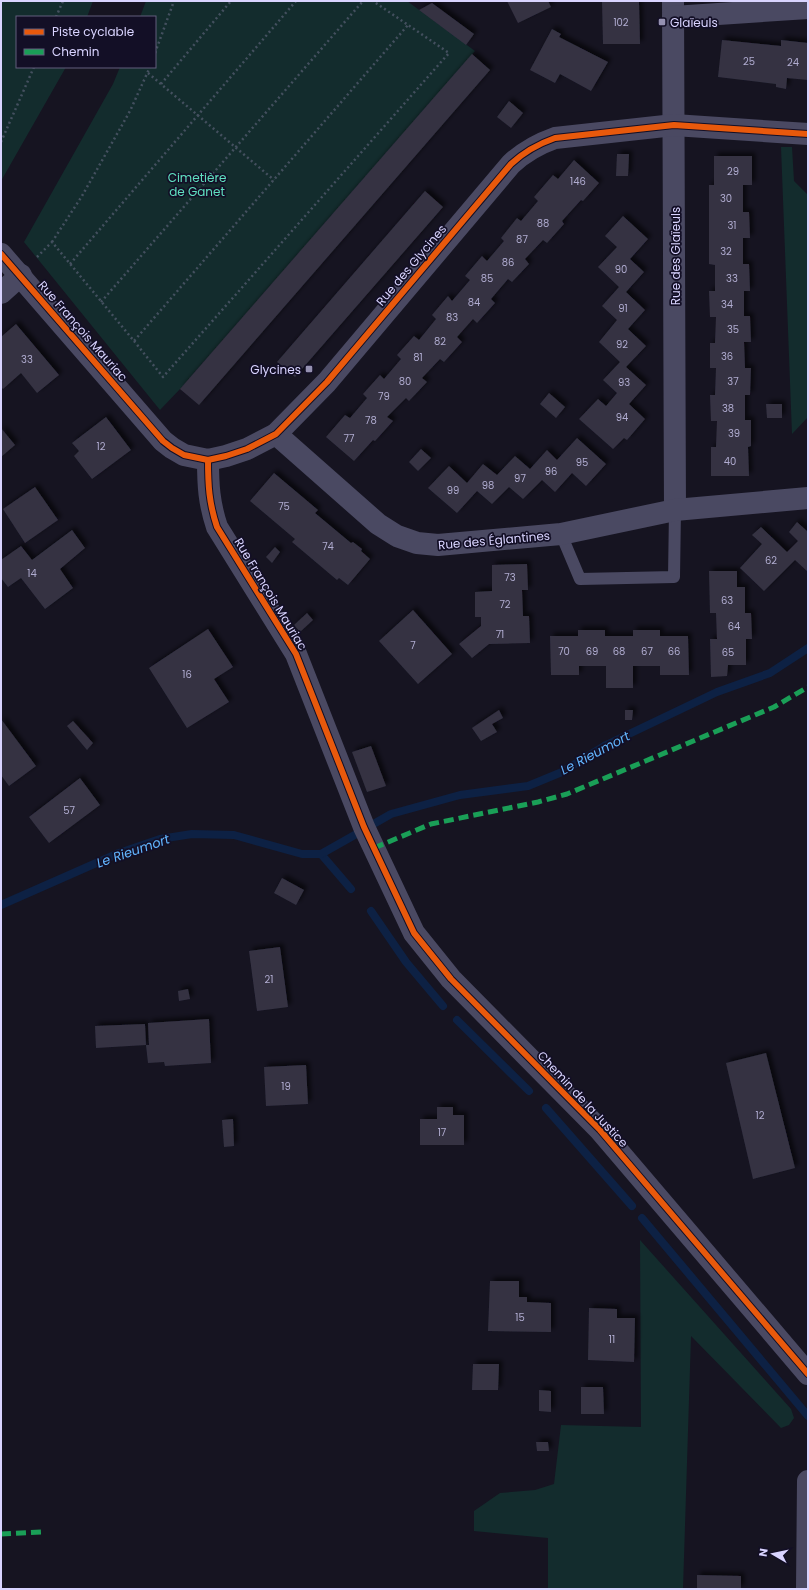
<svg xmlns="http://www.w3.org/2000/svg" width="809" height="1590" font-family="Poppins,sans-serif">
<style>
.green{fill:#132c2d}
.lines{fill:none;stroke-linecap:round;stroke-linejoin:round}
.stream{stroke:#0d2144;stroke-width:8}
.building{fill:#343243;filter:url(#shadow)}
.path{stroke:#44505f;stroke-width:2.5;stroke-dasharray:2 3;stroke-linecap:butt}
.service{stroke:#4a4962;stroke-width:12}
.minor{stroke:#4a4962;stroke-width:22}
.quiet{stroke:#1a9f57;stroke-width:5;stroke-dasharray:10 5;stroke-linecap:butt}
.cycleway-casing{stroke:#130f26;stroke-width:8}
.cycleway{stroke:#e8590c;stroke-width:6}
.poi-dot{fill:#9591b1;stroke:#130f26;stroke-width:1.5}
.labels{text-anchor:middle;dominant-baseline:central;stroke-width:3.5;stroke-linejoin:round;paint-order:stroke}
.number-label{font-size:10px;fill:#b0acd0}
.poi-label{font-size:12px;fill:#d9d4ff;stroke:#130f26;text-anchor:start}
.park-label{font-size:12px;fill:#5fe0c0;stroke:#130f26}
.street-label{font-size:12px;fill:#d9d4ff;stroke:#130f26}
.water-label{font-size:13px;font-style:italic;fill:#62b6ff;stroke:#130f26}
</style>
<defs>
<filter id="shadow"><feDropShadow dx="3.5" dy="-3.5" stdDeviation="2" flood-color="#0009"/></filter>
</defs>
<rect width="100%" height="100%" fill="#161421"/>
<!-- green -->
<g class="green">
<path d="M1,1H93L87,17H17V67H66L1,181Z"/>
<path d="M146,1H407L475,51L180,389L160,410L24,242L113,84L120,67H155V17H140Z"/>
<path d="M781,147H792L794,181L808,195V417L792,434Z"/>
<path d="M640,1240L791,1409L794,1418L789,1425L781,1428L691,1336L683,1589H548V1538L474,1531V1511L500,1493L535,1490L554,1484L561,1425L641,1427Z"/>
</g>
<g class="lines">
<!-- stream -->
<g class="stream">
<path d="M370,826L391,814L460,795L528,786L562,772L606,745L717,692L770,673L808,648"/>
<path d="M321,854L351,889"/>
<path d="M1,905L119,853L160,839L192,834L234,835L302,854H321L360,832"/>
<path d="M371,911L406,962L443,1006"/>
<path d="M457,1020L529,1091"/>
<path d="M546,1108L632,1206"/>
<path d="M642,1218L808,1416"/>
</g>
</g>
<!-- building -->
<g class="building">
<path d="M507,1H548L551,7L518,23Z"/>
<path d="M602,1H639L640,44H603Z"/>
<path d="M432,3L474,34L466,45L419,10Z"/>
<path d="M552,29L561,34L559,37L608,62L591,91L560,74L555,83L530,70Z"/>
<path d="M722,40L781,46V40L808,43V80L787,78L786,89L776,87V84L718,77Z"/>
<path d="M472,54L490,70L199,405L180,389Z"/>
<path d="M509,101L523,113L511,128L497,117Z"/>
<path d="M617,154H629L628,176H616Z"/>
<path d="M714,156H752V185H743V212H749L750,238H743V264H749L750,291H744V316H750L751,342H744L745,368H751L750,395H745V420H751V446L748,447L749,476H711V447H716L717,421H711L710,395H715L716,368H710V343H715L716,317H710L709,291H715V265L709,264V185H714Z"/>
<path d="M574,160L599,183L583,201L581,200L562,221L564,224L547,243L543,240L525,259L529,264L512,282L508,279L491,299L495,303L477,323L473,319L457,337L462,342L444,362L440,359L422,378L427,382L409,401L406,398L387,417L393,421L375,441L373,440L354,461L326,437L345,415L350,418L367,398L363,394L380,375L384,379L401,359L397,355L414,336L419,340L436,319L432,315L448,296L452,301L470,280L465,276L482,256L487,261L504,241L501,238L517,218L521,221L538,201L534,197L553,175L558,179Z"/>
<path d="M425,191L443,207L295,377L277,362Z"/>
<path d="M623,216L648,239L630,259L644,272L626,292L645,310L628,329L646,346L626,367L646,385L629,404L645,419L627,440L624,438L613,449L579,419L598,399L606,406L617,393L603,380L620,362L599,342L617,320L602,306L619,287L598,267L617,247L605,236Z"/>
<path d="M16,324L59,375L37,393L21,373L3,389L1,387V337Z"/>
<path d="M549,393L565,407L556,418L540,404Z"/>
<path d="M766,404H782V418H767Z"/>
<path d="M106,417L131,450L92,479L74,456L79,451L72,443Z"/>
<path d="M1,428L15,445L1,457Z"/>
<path d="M577,438L606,464L586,486L572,473L555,492L542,480L523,499L509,487L492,504L477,491L457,513L428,488L449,466L467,483L483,464L497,475L515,456L530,469L547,450L557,460Z"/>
<path d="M421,449L431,458L418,471L409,462Z"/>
<path d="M274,473L318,510L315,513L351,543L353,542L362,549L361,551L370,559L348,585L339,578L337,580L292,542L295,539L250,501Z"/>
<path d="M35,487L58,520L25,543L3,509Z"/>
<path d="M797,522L808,532V572L795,560L764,591L740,568L762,544L752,535L761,527L787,552L798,541L789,532Z"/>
<path d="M72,530L85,548L60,569L73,588L45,609L21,578L8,587L1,578V560L21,546L32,560Z"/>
<path d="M275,547L280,552L272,563L266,557Z"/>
<path d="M527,564L528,590H522L523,616H529L530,643L489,644L472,658L459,644L481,626V617H475V592L492,591V565Z"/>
<path d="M709,571H737V587H745V613H751L752,639H746V665H728L727,676L711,677L710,639H717L716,613H710Z"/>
<path d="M413,610L452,654L418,684L379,641Z"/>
<path d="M307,613L313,620L300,632L294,625Z"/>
<path d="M208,629L233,667L214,679L229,702L187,728L149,668Z"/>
<path d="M578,630H605V636H633V630H660V636H688L689,675H660V666H633V688H606V666H579V675H551L550,636H578Z"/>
<path d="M499,710L503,718L492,724L497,732L481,741L472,728Z"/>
<path d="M625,710H633L632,720H625Z"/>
<path d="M1,719L36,766L9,786L1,775Z"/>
<path d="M73,721L93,743L87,750L67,726Z"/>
<path d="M371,746L386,786L367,792L352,752Z"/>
<path d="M80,778L100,805L49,843L29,817Z"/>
<path d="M282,878L304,890L296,905L274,893Z"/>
<path d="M280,947L288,1007L257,1011L249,951Z"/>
<path d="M188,989L190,999L179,1001L178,991Z"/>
<path d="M209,1019L211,1063L165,1066L164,1062L148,1063L146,1045L96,1048L95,1026L145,1024L146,1045H149L148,1023Z"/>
<path d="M766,1053L795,1168L753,1179L726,1063Z"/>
<path d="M306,1065L308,1104L266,1106L264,1067Z"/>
<path d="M437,1107H453V1115H464V1145H420V1119H437Z"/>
<path d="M233,1119L234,1146L224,1147L222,1120Z"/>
<path d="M490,1281H519V1297H527V1302L551,1303V1332L488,1331Z"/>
<path d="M589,1308L617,1309V1318H635L634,1362L588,1360Z"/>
<path d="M473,1364H499L498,1390H472Z"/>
<path d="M581,1387H603L604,1414H581Z"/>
<path d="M539,1390L551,1391V1412L539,1411Z"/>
<path d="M536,1442H548L549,1451H537Z"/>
<path d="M697,1575L741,1576V1589H697Z"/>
</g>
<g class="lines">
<!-- path -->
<g class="path">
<path d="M56,17L63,1"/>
<path d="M155,53L174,1"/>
<path d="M148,73L274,180"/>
<path d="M161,84L231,1"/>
<path d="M1,142L34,67"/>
<path d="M52,242L82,196L130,111L150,67"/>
<path d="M37,257L52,242L134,341L408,25"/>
<path d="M70,264L296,1"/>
<path d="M101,302L363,1"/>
<path d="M134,341L163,377L449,53L373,1"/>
</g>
<!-- service -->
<path class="service" d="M561,534L580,579L674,577L675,510"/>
<!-- minor -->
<g class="minor">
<path d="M673,1L675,510"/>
<path d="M673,17L808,8"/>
<path d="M1,254L163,441L172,448L184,455L208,460L226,456L247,449L276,434L327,382L511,164C525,151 538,144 555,138L674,125L808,134"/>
<path d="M1,293L21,275"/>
<path d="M276,434L378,524L397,536L417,543L438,545L561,534L675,510L808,498"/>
<path d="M208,460C208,485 209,503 217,527L296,654L364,827L414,933L451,979L600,1130L808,1374"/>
<path d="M807,1589L808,1481"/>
</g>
<!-- quiet -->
<g class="quiet">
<path d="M374,848L431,824L538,802L567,794L774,707L808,687"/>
<path d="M1,1534L43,1532"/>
</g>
<defs>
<g id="cycleway">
<path d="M1,254L163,441L172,448L184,455L208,460L226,456L247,449L276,434L327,382L511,164C525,151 538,144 555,138L674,125L808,134"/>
<path d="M208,460C208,485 209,503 217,527L296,654L364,827L414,933L451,979L600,1130L808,1374"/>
</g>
</defs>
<!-- cycleway casing -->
<use href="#cycleway" class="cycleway-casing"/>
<!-- cycleway -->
<use href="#cycleway" class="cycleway"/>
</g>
<!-- markers -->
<g class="poi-dot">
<rect x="658" y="18" width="8" height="8" rx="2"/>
<rect x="305" y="365" width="8" height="8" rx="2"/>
</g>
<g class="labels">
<!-- number labels -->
<g class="number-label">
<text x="621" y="22">102</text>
<text x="749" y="61">25</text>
<text x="793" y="62">24</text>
<text x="733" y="171">29</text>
<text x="578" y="181">146</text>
<text x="726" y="198">30</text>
<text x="543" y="223">88</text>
<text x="732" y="225">31</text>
<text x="522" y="239">87</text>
<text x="726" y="251">32</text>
<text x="508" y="262">86</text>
<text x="621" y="269">90</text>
<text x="487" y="278">85</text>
<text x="732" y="278">33</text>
<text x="474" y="302">84</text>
<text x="727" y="304">34</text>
<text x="623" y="308">91</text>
<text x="452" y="317">83</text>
<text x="733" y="329">35</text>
<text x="440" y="341">82</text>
<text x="622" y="344">92</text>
<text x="727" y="356">36</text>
<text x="418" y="357">81</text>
<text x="27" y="359">33</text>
<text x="405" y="381">80</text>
<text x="733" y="381">37</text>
<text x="624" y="382">93</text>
<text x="384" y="396">79</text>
<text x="728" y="408">38</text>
<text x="622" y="417">94</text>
<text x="371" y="420">78</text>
<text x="734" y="433">39</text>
<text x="349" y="438">77</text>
<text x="101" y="446">12</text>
<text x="730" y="461">40</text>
<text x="582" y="462">95</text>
<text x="551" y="471">96</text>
<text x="520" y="478">97</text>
<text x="488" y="485">98</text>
<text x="453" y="490">99</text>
<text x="284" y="506">75</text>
<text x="328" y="546">74</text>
<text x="771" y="560">62</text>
<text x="32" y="573">14</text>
<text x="510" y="577">73</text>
<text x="727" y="600">63</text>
<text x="505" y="604">72</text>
<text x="734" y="626">64</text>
<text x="500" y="634">71</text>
<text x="413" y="645">7</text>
<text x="564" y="651">70</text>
<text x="592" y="651">69</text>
<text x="619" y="651">68</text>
<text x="647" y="651">67</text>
<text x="674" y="651">66</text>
<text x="728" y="652">65</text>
<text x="187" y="674">16</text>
<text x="69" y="810">57</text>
<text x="269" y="979">21</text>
<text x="286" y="1086">19</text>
<text x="760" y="1115">12</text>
<text x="442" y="1132">17</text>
<text x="520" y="1317">15</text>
<text x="612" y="1339">11</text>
</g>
<!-- poi labels -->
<g class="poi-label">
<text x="670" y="22">Glaïeuls</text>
<text x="301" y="369" text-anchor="end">Glycines</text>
</g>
<!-- park labels -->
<g class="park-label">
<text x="197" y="177">Cimetière<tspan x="197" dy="14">de Ganet</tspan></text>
</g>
<!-- street labels -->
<g class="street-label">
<text transform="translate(675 256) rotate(-90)">Rue des Glaïeuls</text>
<text transform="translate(411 265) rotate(-50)">Rue des Glycines</text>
<text transform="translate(83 331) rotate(49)">Rue François Mauriac</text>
<text transform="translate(494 540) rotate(-5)">Rue des Églantines</text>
<text transform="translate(271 594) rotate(59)">Rue François Mauriac</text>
<text transform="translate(583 1099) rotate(47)">Chemin de la Justice</text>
</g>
<!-- water labels -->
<g class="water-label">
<text transform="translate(595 753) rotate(-28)">Le Rieumort</text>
<text transform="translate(133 851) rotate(-19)">Le Rieumort</text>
</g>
</g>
<!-- border -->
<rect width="809" height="1590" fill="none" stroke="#d9d4ff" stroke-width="4"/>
<!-- legend -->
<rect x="16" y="16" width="140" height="52" fill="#130f26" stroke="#625e7d"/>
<rect x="24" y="29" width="20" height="6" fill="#e8590c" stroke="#625e7d"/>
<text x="52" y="36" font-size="12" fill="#d9d4ff">Piste cyclable</text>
<rect x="24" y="49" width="20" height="6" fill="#1a9f57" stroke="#625e7d"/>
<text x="52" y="56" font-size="12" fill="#d9d4ff">Chemin</text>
<!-- north arrow -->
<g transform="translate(773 1554) rotate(279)" stroke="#130f26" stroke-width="3" paint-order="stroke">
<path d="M0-3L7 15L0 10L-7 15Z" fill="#d9d4ff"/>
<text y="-6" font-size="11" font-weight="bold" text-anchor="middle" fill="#d9d4ff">N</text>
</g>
</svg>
